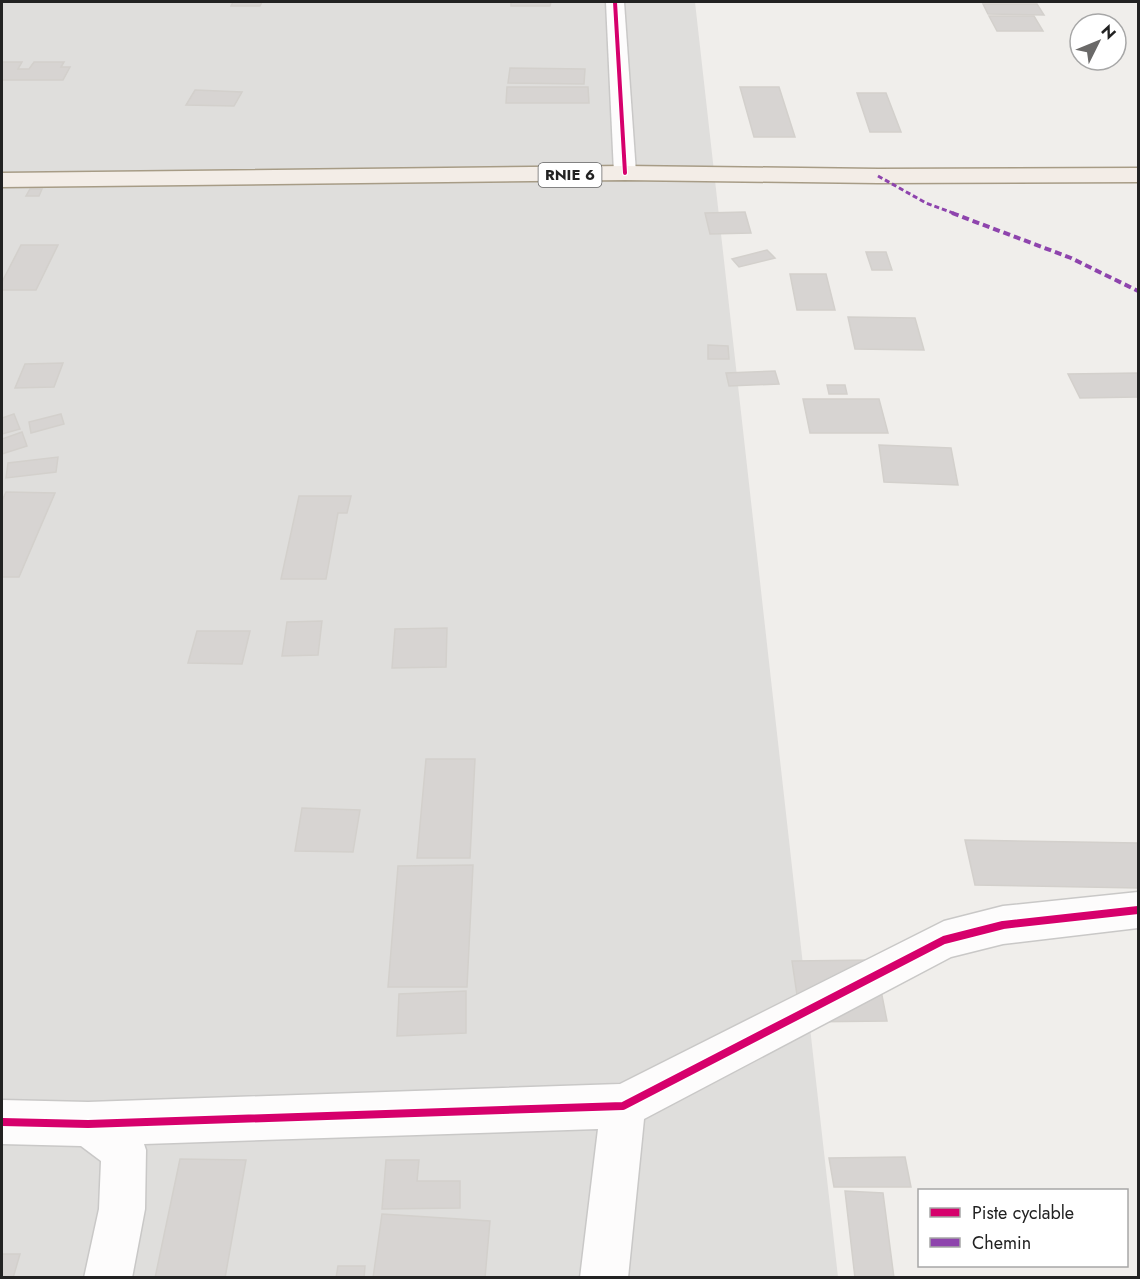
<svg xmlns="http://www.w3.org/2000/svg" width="1140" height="1279" font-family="Jost,sans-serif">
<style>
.residential{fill:#dfdedc}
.building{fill:#d7d4d2;stroke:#d3d0cc;stroke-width:1.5}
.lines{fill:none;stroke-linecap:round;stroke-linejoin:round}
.street-casing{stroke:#c9c8c7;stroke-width:3}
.primary-casing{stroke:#a79c86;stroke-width:3}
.street{fill:#fdfcfc;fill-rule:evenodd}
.primary{fill:#f3ede7;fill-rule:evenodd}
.quiet-far1{stroke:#8e44ad;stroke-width:3;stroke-dasharray:5 3;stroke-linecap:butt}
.quiet{stroke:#8e44ad;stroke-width:4;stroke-dasharray:7 4;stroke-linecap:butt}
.cycleway-far1-casing{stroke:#fff;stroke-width:6}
.cycleway-casing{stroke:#fff;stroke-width:11}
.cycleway-far1{stroke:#d6006c;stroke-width:4}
.cycleway{stroke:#d6006c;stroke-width:8}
.labels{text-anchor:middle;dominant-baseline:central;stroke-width:4.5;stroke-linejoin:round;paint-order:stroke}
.shield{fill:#fff;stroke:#646464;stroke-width:1.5}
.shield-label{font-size:15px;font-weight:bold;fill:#222}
</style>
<rect width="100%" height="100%" fill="#f0eeeb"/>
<!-- residential -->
<path class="residential" d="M2,2H695L838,1277L2,1278Z"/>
<!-- building -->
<g class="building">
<path d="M233,2H262L260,6H231Z"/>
<path d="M511,2H551L550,6H511Z"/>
<path d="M983,4H1037L1044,15L988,14Z"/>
<path d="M989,16H1034L1043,31H997Z"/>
<path d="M2,62H22L18,69H29L34,62H64L61,67H70L63,80H2Z"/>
<path d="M510,68L585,69L584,84L508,83Z"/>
<path d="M507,87H588L589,103H506Z"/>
<path d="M740,87H779L795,137H754Z"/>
<path d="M195,90L242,92L234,106L186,105Z"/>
<path d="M857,93H886L901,132H870Z"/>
<path d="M30,189H42L39,196H26Z"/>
<path d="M745,212L751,233L710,234L705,213Z"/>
<path d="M21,245H58L36,290H2V282Z"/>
<path d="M767,250L775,258L739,267L732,259Z"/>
<path d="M866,252H886L892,270H872Z"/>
<path d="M790,274H826L835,310H797Z"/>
<path d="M848,317L915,318L924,350L855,349Z"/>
<path d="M708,345L728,346L729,359H708Z"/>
<path d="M63,363L54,387L15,388L25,364Z"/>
<path d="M775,371L779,384L729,386L726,373Z"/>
<path d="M1138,373V397L1080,398L1068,374Z"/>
<path d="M827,385H845L847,394H829Z"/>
<path d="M803,399H879L888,433H810Z"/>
<path d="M14,414L20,429L2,434V418Z"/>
<path d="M61,414L64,424L31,433L29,422Z"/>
<path d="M22,432L27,446L2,454V439Z"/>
<path d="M879,445L951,448L958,485L884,482Z"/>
<path d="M58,457L56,472L6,478L8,463Z"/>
<path d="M6,492L55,493L19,577H2V501Z"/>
<path d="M299,496H351L347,513H338L326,579H281Z"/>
<path d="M322,621L318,655L282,656L287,622Z"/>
<path d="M447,628L446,667L392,668L395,629Z"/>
<path d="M197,631H250L242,664L188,663Z"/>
<path d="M426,759H475L470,858H417Z"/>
<path d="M302,808L360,810L353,852L295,851Z"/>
<path d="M965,840L1138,843V888L975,885Z"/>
<path d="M473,865L467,987H388L398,866Z"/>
<path d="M875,960L887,1021L801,1022L792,961Z"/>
<path d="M466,991V1033L397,1036L399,994Z"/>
<path d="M905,1157L911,1187H834L829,1158Z"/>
<path d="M180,1159L246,1160L225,1278H155Z"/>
<path d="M386,1160H419L417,1181H460V1208L382,1209Z"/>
<path d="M845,1191L883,1193L894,1278H855Z"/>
<path d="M382,1214L490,1221L485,1278H373Z"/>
<path d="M2,1254H20L13,1278H2Z"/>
<path d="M338,1266H365L364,1278H336Z"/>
</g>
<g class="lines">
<defs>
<g id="street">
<path d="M606,2H624L636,173L633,178L625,180L617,178L614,173Z"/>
<path d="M1138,892V928L1003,944L951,957L644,1119L628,1278H580L598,1129L144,1144L146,1150L145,1209L132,1278H84L99,1209L101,1161L81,1146L2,1144V1100L88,1102L620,1084L944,921L1003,906Z"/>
</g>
<path id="primary" d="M625,166L878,169L1138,168V182L878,183L625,180L2,187V173Z"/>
</defs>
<!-- street casing -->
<use href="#street" class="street-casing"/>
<!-- primary casing -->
<use href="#primary" class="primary-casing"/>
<!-- street -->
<use href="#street" class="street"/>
<!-- primary -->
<use href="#primary" class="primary"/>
<!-- quiet-far1 -->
<path class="quiet-far1" d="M878,176L926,203L956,214"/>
<!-- quiet -->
<path class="quiet" d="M952,213L1071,258L1138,291"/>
<defs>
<path id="cycleway-far1" d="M615,2L625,173"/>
<path id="cycleway" d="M2,1122L88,1124L623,1106L944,940L1003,925L1138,910"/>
</defs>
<!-- cycleway-far1 casing -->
<use href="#cycleway-far1" class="cycleway-far1-casing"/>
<!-- cycleway casing -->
<use href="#cycleway" class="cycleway-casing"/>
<!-- cycleway-far1 -->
<use href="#cycleway-far1" class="cycleway-far1"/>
<!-- cycleway -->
<use href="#cycleway" class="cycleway"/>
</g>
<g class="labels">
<!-- shield labels -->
<rect class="shield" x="538.5" y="163" width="63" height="24" rx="4.5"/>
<g class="shield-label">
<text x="570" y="175">RNIE 6</text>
</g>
</g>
<!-- border -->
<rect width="1140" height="1279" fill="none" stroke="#222222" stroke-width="6"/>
<!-- legend -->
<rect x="918" y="1189" width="210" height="78" fill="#ffffff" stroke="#a7a7a7" stroke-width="1.5"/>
<rect x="930" y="1208" width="30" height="9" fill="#d6006c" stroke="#a7a7a7" stroke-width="1.5"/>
<text x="972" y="1219" font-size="18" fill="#222222">Piste cyclable</text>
<rect x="930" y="1238" width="30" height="9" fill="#8e44ad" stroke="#a7a7a7" stroke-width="1.5"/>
<text x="972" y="1249" font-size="18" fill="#222222">Chemin</text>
<!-- north arrow -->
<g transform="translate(1098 42) rotate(47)"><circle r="28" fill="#ffffff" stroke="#a7a7a7" stroke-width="1.5"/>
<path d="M0-4.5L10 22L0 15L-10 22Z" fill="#6a6968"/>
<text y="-9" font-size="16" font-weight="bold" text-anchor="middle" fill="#222222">N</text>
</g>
</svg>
